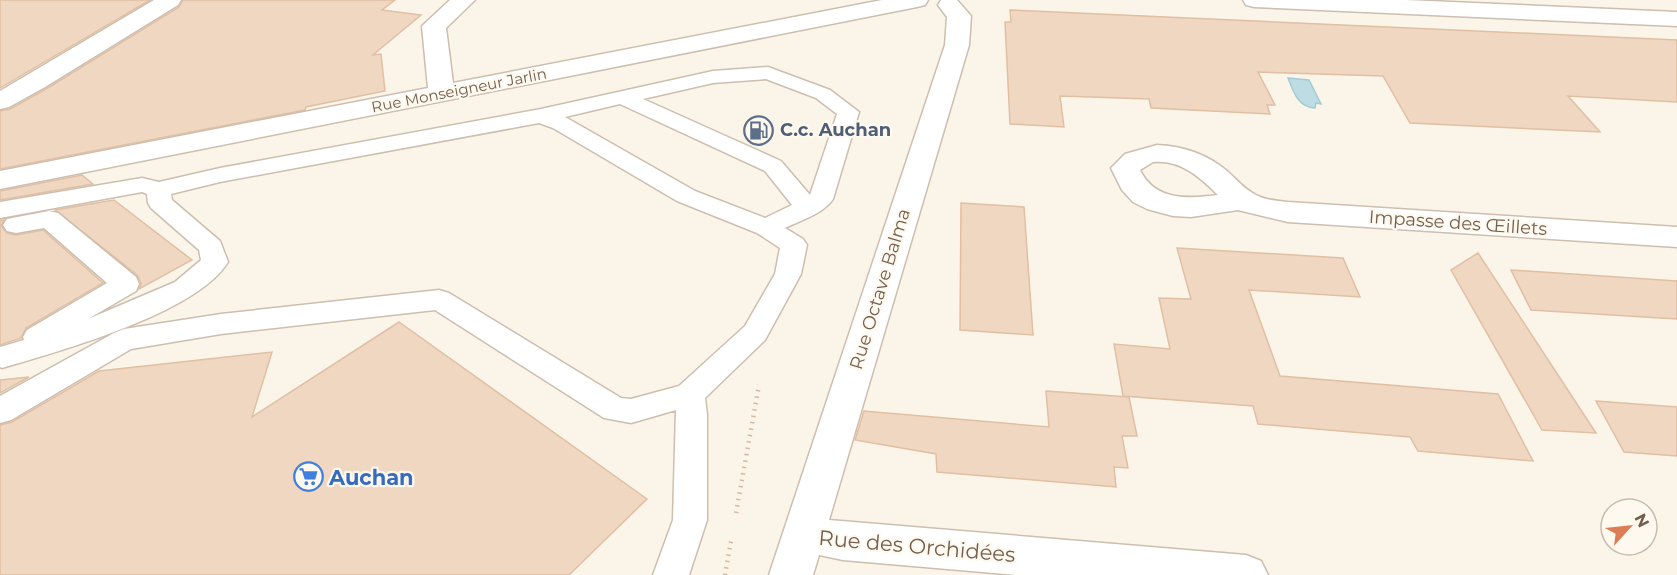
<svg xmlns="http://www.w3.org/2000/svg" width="1677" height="575" font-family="Montserrat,sans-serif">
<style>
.water{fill:#bedce4;stroke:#a5cbd5;stroke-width:1.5}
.building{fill:#efd7c2;stroke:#e1bfa3;stroke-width:1.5}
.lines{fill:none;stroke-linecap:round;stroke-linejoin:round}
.lane-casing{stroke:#cdbeaf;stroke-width:3}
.street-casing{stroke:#cdbeaf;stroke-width:3}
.path{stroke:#d4baa5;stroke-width:4.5;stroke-dasharray:1.5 5;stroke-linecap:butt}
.lane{fill:#fff;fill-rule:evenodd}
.street{fill:#fff;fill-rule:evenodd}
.labels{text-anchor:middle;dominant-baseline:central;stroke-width:4.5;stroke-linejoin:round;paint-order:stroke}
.far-street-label{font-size:15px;fill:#745e4e;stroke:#fef9ef}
.service-label{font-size:18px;font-weight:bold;fill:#4e5e75;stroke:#fef9ef;text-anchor:start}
.street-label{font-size:18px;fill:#745e4e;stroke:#fef9ef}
.near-shop-label{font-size:21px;font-weight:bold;fill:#366cbe;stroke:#fef9ef;text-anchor:start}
.near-street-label{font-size:21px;fill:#745e4e;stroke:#fef9ef}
</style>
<rect width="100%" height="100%" fill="#fbf5e9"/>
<!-- water -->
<path class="water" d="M1288,78L1309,80L1321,104L1316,103L1315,108C1298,107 1294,93 1288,78Z"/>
<!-- building -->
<g class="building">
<path d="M0,0H150L0,88Z"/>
<path d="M183,0H395L382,10L421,15L373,55L381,54L385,91L306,107L305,110L0,169V111L10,109L46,89L179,7Z"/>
<path d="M1010,10L1677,40V102L1568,96L1600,132L1410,123L1383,76L1258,72L1275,105H1267L1270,114L1151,108L1149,99L1060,96L1064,127L1010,124L1005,22H1011Z"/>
<path d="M82,175L93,184L0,200V191Z"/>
<path d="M114,200L192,260L139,289L141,283L137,275L55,210Z"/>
<path d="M961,203L1024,207L1033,335L960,330Z"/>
<path d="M0,220H4L1,226L7,233L16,235L43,230L103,283L26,328L21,338L0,345Z"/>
<path d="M1177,248L1343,258L1360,297L1249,290L1280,376L1498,394L1533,461L1418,451L1410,437L1258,424L1253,406L1123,396L1114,344L1170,349L1159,298L1191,299Z"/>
<path d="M1478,253L1596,433L1542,430L1451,270Z"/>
<path d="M1511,270L1677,281V319L1531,310Z"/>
<path d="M399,322L647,499L569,575H0V425L12,422L99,371L272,352L252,417Z"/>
<path d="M29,377L0,393V380Z"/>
<path d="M1046,391L1129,397L1137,436H1122L1128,468L1114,467L1116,487L937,472L936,454L855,440L864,411L1049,427Z"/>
<path d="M1596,401L1677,407V456L1624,452Z"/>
</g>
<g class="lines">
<defs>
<path id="lane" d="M768,67L830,90L859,112L833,199C823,214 801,220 785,228L803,239L807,245L801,274L765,340L705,398L707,415V520L689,575H653L673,520L676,410L631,423L604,418L435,310L221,334L131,349L11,420L0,423V396L114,333L124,329L221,314L439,290L449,293L621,398L631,399L679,386L745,326L775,274L780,248L757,233L677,201L553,128L539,123L220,182L171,194L172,200L220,241L228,262C197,313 60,351 2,368L0,367V347L24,340L23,337L27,330L107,283L44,228L16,233L7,231L3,225L7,219L49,211L58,213L136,277L139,284L136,291L88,319L175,282L201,260L199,250L151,208L148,203L147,194L142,192L0,218V202L142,178L159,182L220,168L541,109L713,71ZM766,79L816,98L837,114L810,195L781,161L643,99L713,83ZM620,104L765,171L792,205L765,218L695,191L565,117Z"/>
<g id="street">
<path d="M154,0H181L178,5L45,87L9,107L0,109V91Z"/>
<path d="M450,0H475L446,28L453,83L882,0H928L925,5L917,7L0,189V171L428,88L422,26Z"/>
<path d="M941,0H957L971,16L969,45L829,520L1246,555L1261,561L1268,575H1017L843,560L819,555L813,575H769L945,45L947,17L938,5Z"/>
<path d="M1243,0H1406L1677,12V26L1254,7L1246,5Z"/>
<path d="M1157,145C1182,146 1207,154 1227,171C1236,179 1244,189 1256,195C1265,200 1277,201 1288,202L1677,227V247L1288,222L1238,210L1191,217L1173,216L1147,209L1133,202L1122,190L1111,168L1125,154ZM1153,162C1180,159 1200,177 1218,195C1188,199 1155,201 1140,170Z"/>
</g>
</defs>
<!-- lane casing -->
<use href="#lane" class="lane-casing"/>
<!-- street casing -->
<use href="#street" class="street-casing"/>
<!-- path -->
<g class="path">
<path d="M736,513L759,385"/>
<path d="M725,575L731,541"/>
</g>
<!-- lane -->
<use href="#lane" class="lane"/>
<!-- street -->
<use href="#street" class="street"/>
</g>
<!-- icons -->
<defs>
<symbol id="fuel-ring" viewBox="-11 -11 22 22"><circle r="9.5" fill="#fef9ef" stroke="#5c6f8a" stroke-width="1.5"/><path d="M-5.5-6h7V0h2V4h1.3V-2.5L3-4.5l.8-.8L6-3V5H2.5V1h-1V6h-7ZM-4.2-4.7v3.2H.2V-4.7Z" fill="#5c6f8a"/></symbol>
<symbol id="supermarket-ring" viewBox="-11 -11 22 22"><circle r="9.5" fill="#fef9ef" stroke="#3f7fe0" stroke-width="1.5"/><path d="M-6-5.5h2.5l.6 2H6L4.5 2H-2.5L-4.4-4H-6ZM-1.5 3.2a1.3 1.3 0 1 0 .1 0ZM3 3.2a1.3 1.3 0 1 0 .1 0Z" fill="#3f7fe0"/></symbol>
</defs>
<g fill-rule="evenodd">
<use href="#fuel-ring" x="742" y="114" width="33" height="33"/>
<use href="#supermarket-ring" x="292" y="460" width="33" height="33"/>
</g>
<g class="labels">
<!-- far-street labels -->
<g class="far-street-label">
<text transform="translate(459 90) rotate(-11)">Rue Monseigneur Jarlin</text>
</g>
<!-- service labels -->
<g class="service-label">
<text x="780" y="130">C.c. Auchan</text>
</g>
<!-- street labels -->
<g class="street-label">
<text transform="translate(1458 223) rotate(4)">Impasse des Œillets</text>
<text transform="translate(880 289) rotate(-73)">Rue Octave Balma</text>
</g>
<!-- near-shop labels -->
<g class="near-shop-label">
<text x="329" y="477">Auchan</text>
</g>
<!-- near-street labels -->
<g class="near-street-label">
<text transform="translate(917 546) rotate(5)">Rue des Orchidées</text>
</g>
</g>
<!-- north arrow -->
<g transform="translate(1629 527) rotate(63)"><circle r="28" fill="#fef9ef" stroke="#c7bbaf" stroke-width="1.5"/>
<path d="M0-4.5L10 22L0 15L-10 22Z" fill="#dd7d56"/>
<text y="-9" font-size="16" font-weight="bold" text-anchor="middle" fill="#745e4e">N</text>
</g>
</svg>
